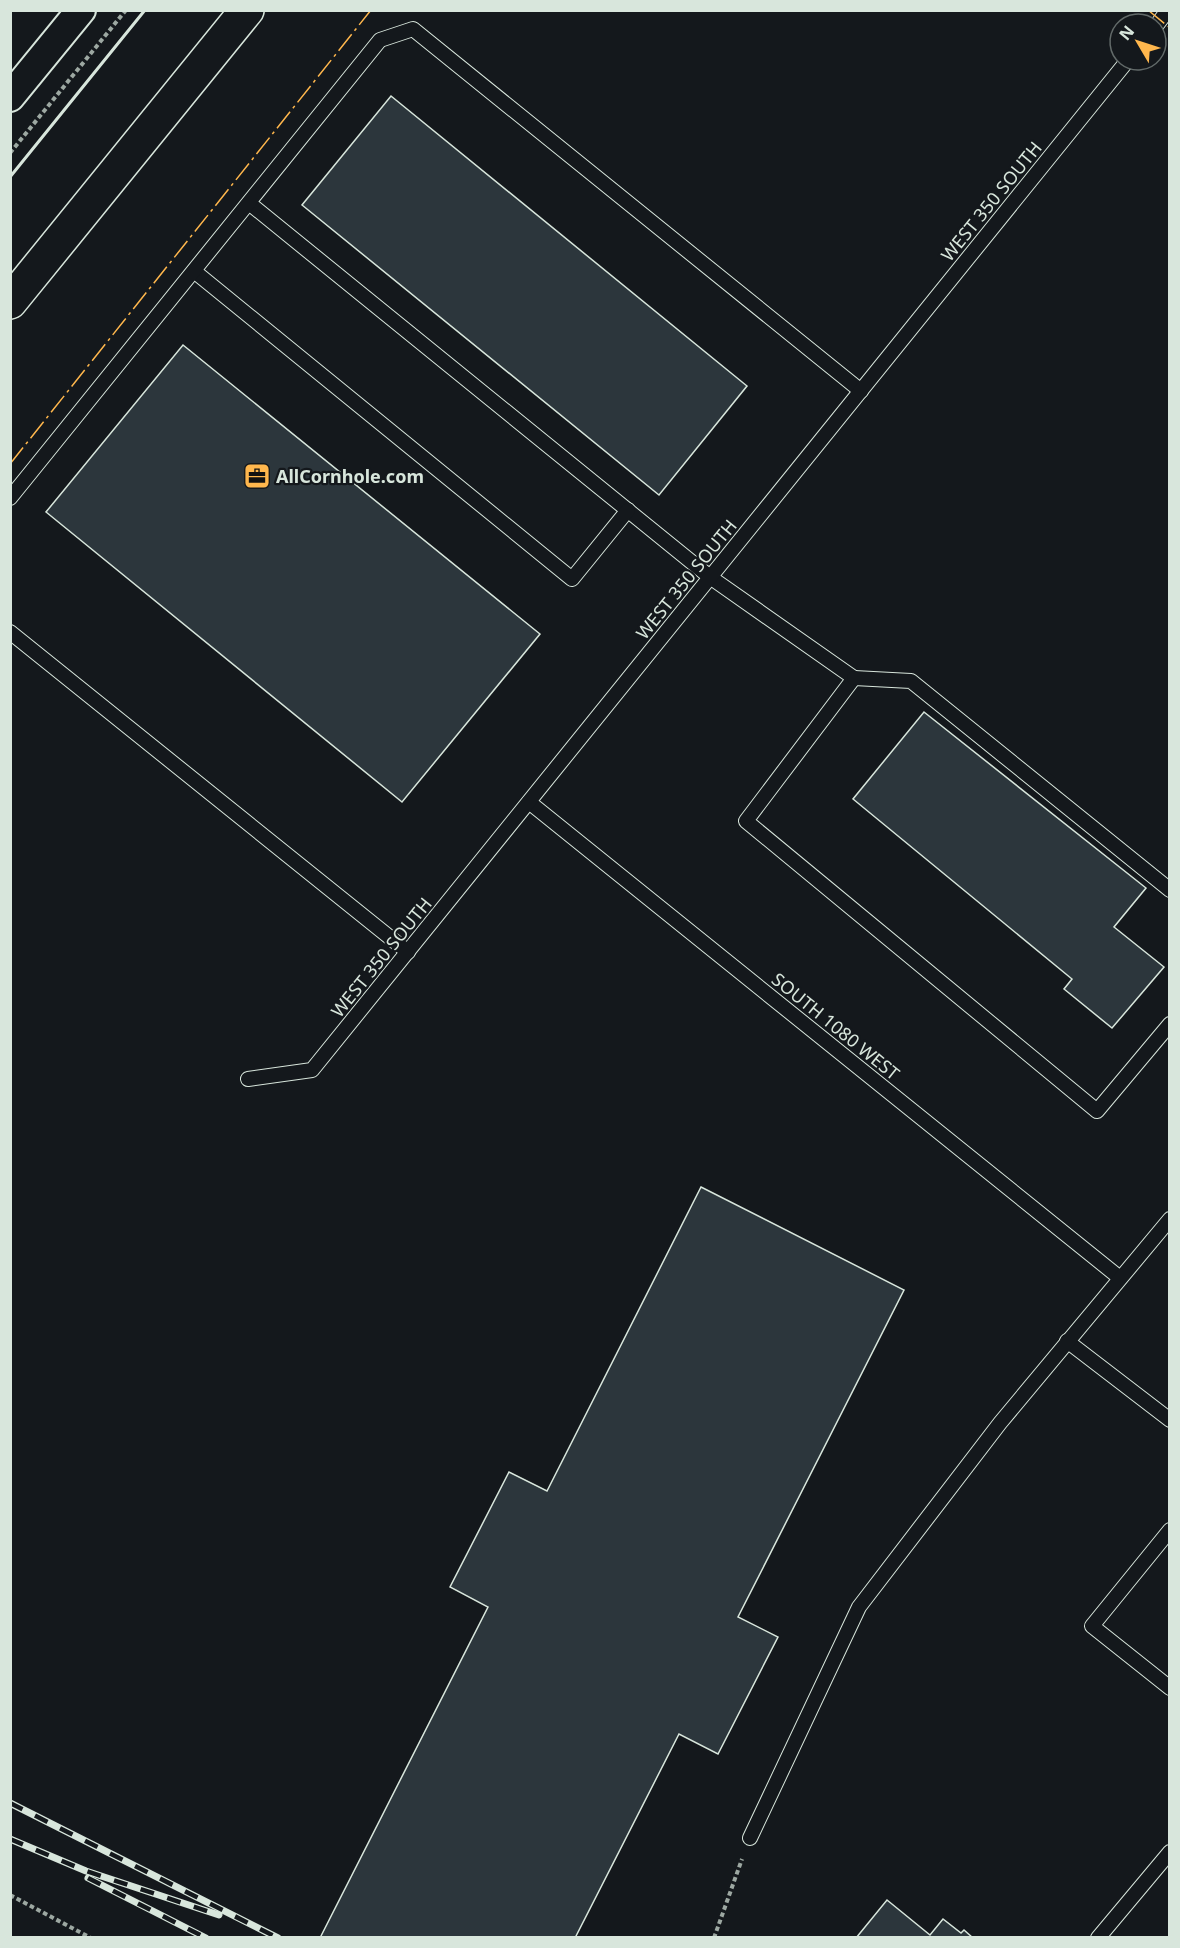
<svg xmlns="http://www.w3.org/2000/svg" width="1180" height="1948" font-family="'Noto Sans',sans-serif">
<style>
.building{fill:#2c363c;stroke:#d8e6dc;stroke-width:1.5}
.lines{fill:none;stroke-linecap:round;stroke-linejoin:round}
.lane-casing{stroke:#d8e6dc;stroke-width:16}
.street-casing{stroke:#d8e6dc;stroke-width:32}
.primary-casing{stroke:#d8e6dc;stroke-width:36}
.path{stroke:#9da8a2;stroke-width:4;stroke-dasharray:4.5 3;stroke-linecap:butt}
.lane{stroke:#14181c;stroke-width:14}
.street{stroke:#14181c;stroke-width:28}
.primary{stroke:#14181c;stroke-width:33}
.rail-casing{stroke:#d8e6dc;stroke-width:7}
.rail{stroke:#14181c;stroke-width:4.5;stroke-dasharray:14;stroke-linecap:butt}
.wall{stroke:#d8e6dc;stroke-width:3}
.power{stroke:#ffb74d;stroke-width:1.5;stroke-dasharray:21 4.5 3 4.5;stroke-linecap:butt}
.labels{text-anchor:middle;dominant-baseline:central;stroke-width:4.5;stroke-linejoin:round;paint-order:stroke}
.street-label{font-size:18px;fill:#d8e6dc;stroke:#14181c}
.poi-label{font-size:18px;font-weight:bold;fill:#d8e6dc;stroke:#14181c;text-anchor:start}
</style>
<rect width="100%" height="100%" fill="#14181c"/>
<!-- building -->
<g class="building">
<path d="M391,96L747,386L659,495L302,205Z"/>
<path d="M183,345L540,634L402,802L46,512Z"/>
<path d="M924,712L1146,888L1114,927L1164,967L1112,1028L1064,989L1072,979L853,799Z"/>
<path d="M701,1187L904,1290L738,1617L778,1637L718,1754L679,1734L575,1938H320L488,1607L450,1587L509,1472L547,1491Z"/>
<path d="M887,1900L930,1935L943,1919L961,1933L964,1930L973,1938H856Z"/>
</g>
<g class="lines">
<defs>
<g id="lane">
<path d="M1156,26L1168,10"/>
<path d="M249,203L710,577L854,678L746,821L1097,1111L1170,1024"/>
<path d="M194,271L572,579L628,510"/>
<path d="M10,498L380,40L413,29L861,391"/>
<path d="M10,632L408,952"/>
<path d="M854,678L911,681L1170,890"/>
<path d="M529,802L1120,1278"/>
<path d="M248,1079L312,1070L1128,60"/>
<path d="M1067,1341L1170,1420"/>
<path d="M1170,1530L1092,1626L1170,1688"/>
<path d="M750,1838L859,1607L1000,1423L1170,1219"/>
<path d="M1098,1938L1170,1852"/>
</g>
<path id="street" d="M10,97L81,10"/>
<path id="primary" d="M10,302L247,10"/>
</defs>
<!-- lane casing -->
<use href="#lane" class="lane-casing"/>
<!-- street casing -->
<use href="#street" class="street-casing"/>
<!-- primary casing -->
<use href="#primary" class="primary-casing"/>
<!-- path -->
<g class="path">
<path d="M10,153L126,10"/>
<path d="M10,1895L91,1938"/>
<path d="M714,1938L742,1859"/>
</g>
<!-- lane -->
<use href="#lane" class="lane"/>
<!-- street -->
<use href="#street" class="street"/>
<!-- primary -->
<use href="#primary" class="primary"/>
<defs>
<g id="rail">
<path d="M10,1803L278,1938"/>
<path d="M10,1839L86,1871L219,1915"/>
<path d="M88,1878L206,1938"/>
</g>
</defs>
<!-- rail casing -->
<use href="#rail" class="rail-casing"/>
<!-- rail -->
<use href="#rail" class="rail"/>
<!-- wall -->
<path class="wall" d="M10,177L145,10"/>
<!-- power -->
<g class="power">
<path d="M1148,10L1170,28"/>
<path d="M10,464L371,10"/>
</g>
</g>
<!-- icons -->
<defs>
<symbol id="office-square" viewBox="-11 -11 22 22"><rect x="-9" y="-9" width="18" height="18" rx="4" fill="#ffb74d" stroke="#14181c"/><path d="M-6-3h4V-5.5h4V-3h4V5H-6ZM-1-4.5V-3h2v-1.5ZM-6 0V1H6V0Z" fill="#111"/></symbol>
</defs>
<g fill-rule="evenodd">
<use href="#office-square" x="242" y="461" width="30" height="30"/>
</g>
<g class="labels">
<!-- street labels -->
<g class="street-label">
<text transform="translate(991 201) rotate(-51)">WEST 350 SOUTH</text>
<text transform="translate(686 579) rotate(-51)">WEST 350 SOUTH</text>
<text transform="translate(381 957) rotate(-51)">WEST 350 SOUTH</text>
<text transform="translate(836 1026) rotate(39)">SOUTH 1080 WEST</text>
</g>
<!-- poi labels -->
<g class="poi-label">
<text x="276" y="476">AllCornhole.com</text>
</g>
</g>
<!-- border -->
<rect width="1180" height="1948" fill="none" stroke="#d8e6dc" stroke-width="24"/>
<!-- north arrow -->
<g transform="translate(1138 42) rotate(309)"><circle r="28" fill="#14181c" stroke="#626a69" stroke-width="1.5"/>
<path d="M0-4.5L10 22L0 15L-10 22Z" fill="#ffb74d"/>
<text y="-9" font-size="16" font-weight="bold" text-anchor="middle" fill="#d8e6dc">N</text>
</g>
</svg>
